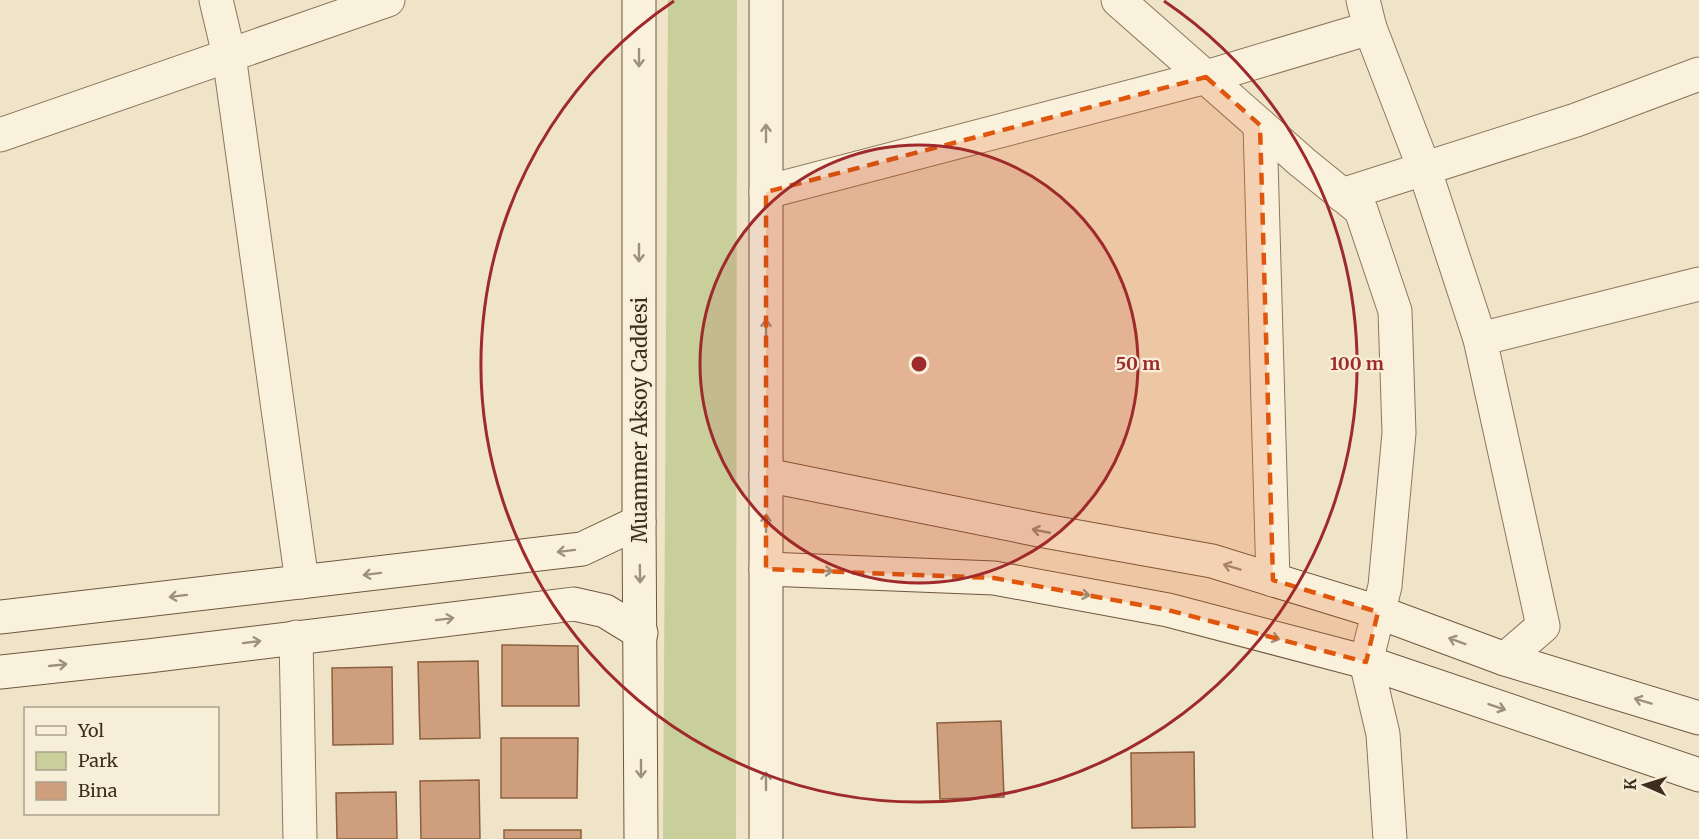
<svg xmlns="http://www.w3.org/2000/svg" width="1699" height="839" font-family="Merriweather,serif">
<style>
.green{fill:#c9cf9b}
.building{fill:#cf9f7d;stroke:#8d5f41;stroke-width:1.5}
.lines{fill:none;stroke-linecap:round;stroke-linejoin:round}
.street-casing{stroke:#8d765c;stroke-width:35}
.secondary-casing{stroke:#6f573f;stroke-width:35}
.street{stroke:#faf1dc;stroke-width:33}
.secondary{stroke:#faf1dc;stroke-width:33}
.oneway{stroke:#9c907e}
.marked{fill:#df570d;fill-opacity:0.2;stroke:#df570d;stroke-width:4.5;stroke-dasharray:12 8;stroke-linejoin:round}
.ring{fill:none;stroke:#9e2a2b;stroke-width:3}
.labels{text-anchor:middle;dominant-baseline:central;stroke-width:4.5;stroke-linejoin:round;paint-order:stroke}
.street-label{font-size:20px;fill:#3d2e20;stroke:#f7eed8}
.centre{fill:#9e2a2b;stroke:#f7eed8;stroke-width:3}
.ring-label{font-size:18px;text-anchor:middle;font-weight:bold;fill:#9e2a2b;stroke:#f7eed8;stroke-width:4.5;stroke-linejoin:round;paint-order:stroke}
</style>
<rect width="100%" height="100%" fill="#f0e4c8"/>
<!-- green -->
<path class="green" d="M668,0H737L736,839H663Z"/>
<!-- building -->
<g class="building">
<path d="M502,645L578,646L579,706H502Z"/>
<path d="M478,661L480,738L420,739L418,662Z"/>
<path d="M392,667L393,744L333,745L332,668Z"/>
<path d="M1001,721L1004,797L940,799L937,723Z"/>
<path d="M501,738H578L577,798H501Z"/>
<path d="M1194,752L1195,827L1132,828L1131,753Z"/>
<path d="M479,780L480,839H421L420,781Z"/>
<path d="M396,792L397,839H337L336,793Z"/>
<rect x="504" y="830" width="77" height="9"/>
</g>
<g class="lines">
<defs>
<g id="street">
<path d="M216,0L229,55L302,582"/>
<path d="M1118,0L1302,162L1361,210L1395,311L1399,433L1385,586L1366,662L1383,734L1390,839"/>
<path d="M1370,28L1424,168L1480,339L1543,626L1505,659"/>
<path d="M1260,125L1273,580"/>
<path d="M0,135L388,0"/>
<path d="M766,192L1206,77L1370,28L1363,0"/>
<path d="M1342,195L1576,120L1699,74"/>
<path d="M1480,339L1699,284"/>
<path d="M296,637L300,839"/>
</g>
<g id="secondary">
<path d="M639,0V522L641,839"/>
<path d="M766,475L1039,530L1212,561L1378,612L1505,659L1699,718"/>
<path d="M766,569L994,578L1168,610L1366,662L1699,775"/>
<path d="M0,617L582,549L639,522"/>
<path d="M0,672L148,656L574,604L605,611L641,633"/>
<path d="M766,839V0"/>
</g>
</defs>
<!-- street casing -->
<use href="#street" class="street-casing"/>
<!-- secondary casing -->
<use href="#secondary" class="secondary-casing"/>
<!-- street -->
<use href="#street" class="street"/>
<!-- secondary -->
<use href="#secondary" class="secondary"/>
</g>
<!-- one-way arrows -->
<defs><path id="oneway-shaft" d="M-6 0H5M1.5-3L5.5 0L1.5 3" fill="none" stroke-width="1.6" stroke-linecap="round" stroke-linejoin="round" transform="scale(1.5)"/></defs>
<g class="oneway">
<use href="#oneway-shaft" transform="translate(639 58) rotate(90)"/>
<use href="#oneway-shaft" transform="translate(766 133) rotate(-90)"/>
<use href="#oneway-shaft" transform="translate(639 253) rotate(90)"/>
<use href="#oneway-shaft" transform="translate(766 328) rotate(-90)"/>
<use href="#oneway-shaft" transform="translate(766 523) rotate(-90)"/>
<use href="#oneway-shaft" transform="translate(1041 531) rotate(-169)"/>
<use href="#oneway-shaft" transform="translate(566 551) rotate(173)"/>
<use href="#oneway-shaft" transform="translate(1232 567) rotate(-163)"/>
<use href="#oneway-shaft" transform="translate(824 571) rotate(2)"/>
<use href="#oneway-shaft" transform="translate(372 574) rotate(173)"/>
<use href="#oneway-shaft" transform="translate(640 574) rotate(89)"/>
<use href="#oneway-shaft" transform="translate(1081 594) rotate(10)"/>
<use href="#oneway-shaft" transform="translate(178 596) rotate(173)"/>
<use href="#oneway-shaft" transform="translate(445 619) rotate(-7)"/>
<use href="#oneway-shaft" transform="translate(1271 637) rotate(15)"/>
<use href="#oneway-shaft" transform="translate(1457 641) rotate(-160)"/>
<use href="#oneway-shaft" transform="translate(252 642) rotate(-7)"/>
<use href="#oneway-shaft" transform="translate(58 665) rotate(-6)"/>
<use href="#oneway-shaft" transform="translate(1643 701) rotate(-163)"/>
<use href="#oneway-shaft" transform="translate(1497 707) rotate(19)"/>
<use href="#oneway-shaft" transform="translate(641 769) rotate(90)"/>
<use href="#oneway-shaft" transform="translate(766 781) rotate(-90)"/>
</g>
<!-- marked area -->
<path class="marked" d="M1206,77L1260,125L1273,580L1378,612L1366,662L1168,610L994,578L766,569V192Z"/>
<!-- distance rings -->
<circle cx="919" cy="364" r="219" fill="#9e2a2b" fill-opacity=".12"/>
<g class="ring">
<circle cx="919" cy="364" r="219"/>
<path d="M1164 1A438 438 0 1 1 674 1"/>
</g>
<g class="labels">
<!-- street labels -->
<g class="street-label">
<text transform="translate(639 420) rotate(-90)">Muammer Aksoy Caddesi</text>
</g>
</g>
<circle cx="919" cy="364" r="9" class="centre"/>
<g class="ring-label">
<text x="1138" y="370">50 m</text>
<text x="1357" y="370">100 m</text>
</g>
<!-- legend -->
<rect x="24" y="707" width="195" height="108" fill="#f7eed8" stroke="#ada18e" stroke-width="1.5"/>
<rect x="36" y="726" width="30" height="9" fill="#faf1dc" stroke="#ada18e" stroke-width="1.5"/>
<text x="78" y="737" font-size="18" fill="#3d2e20">Yol</text>
<rect x="36" y="752" width="30" height="18" fill="#c9cf9b" stroke="#ada18e" stroke-width="1.5"/>
<text x="78" y="767" font-size="18" fill="#3d2e20">Park</text>
<rect x="36" y="782" width="30" height="18" fill="#cf9f7d" stroke="#ada18e" stroke-width="1.5"/>
<text x="78" y="797" font-size="18" fill="#3d2e20">Bina</text>
<!-- north arrow -->
<g transform="translate(1645 785) rotate(273)" stroke="#f7eed8" stroke-width="4.5" paint-order="stroke">
<path d="M0-4.5L10 22L0 15L-10 22Z" fill="#3d2e20"/>
<text y="-9" font-size="16" font-weight="bold" text-anchor="middle" fill="#3d2e20">K</text>
</g>
</svg>
